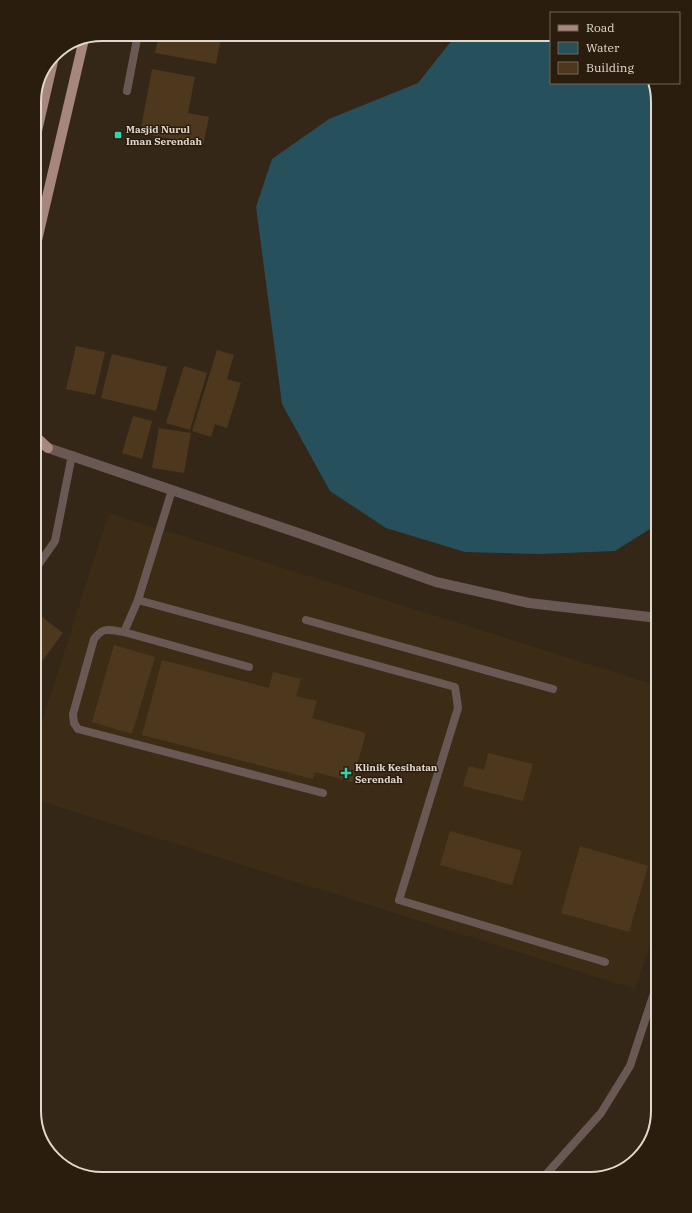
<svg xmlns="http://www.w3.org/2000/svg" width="692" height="1213" font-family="'IBM Plex Serif',serif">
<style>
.built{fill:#3d2c15}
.water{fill:#25505c}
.building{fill:#4e381d}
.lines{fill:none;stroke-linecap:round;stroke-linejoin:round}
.lane{stroke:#695854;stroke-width:8}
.street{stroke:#695854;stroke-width:10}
.primary{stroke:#a7867d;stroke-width:10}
.poi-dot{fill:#30d4a9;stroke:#2a1d0e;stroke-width:1.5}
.labels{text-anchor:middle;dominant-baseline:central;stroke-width:3;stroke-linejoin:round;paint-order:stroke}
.poi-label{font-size:10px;font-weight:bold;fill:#e0d7cd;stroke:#2a1d0e;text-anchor:start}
.rim{fill:none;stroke:#e0d7cd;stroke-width:2}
</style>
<rect width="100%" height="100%" fill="#342717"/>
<!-- built -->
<path class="built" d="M109,513L658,686V918L635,989L34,799V746Z"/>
<!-- water -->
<path class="water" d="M456,35H551V83H654L658,102V524L615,551L541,554L465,552L386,528L330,491L282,404L256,207L272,159L329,119L418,83Z"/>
<!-- building -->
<g class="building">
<path d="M158,38H221L216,64L155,53Z"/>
<path d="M152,69L195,77L188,113L209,117L203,145L140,133Z"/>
<path d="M76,346L105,352L95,395L66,389Z"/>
<path d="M217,350L234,355L227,379L241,383L227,428L215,424L211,437L192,431Z"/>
<path d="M112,354L167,367L156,411L101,398Z"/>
<path d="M184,366L207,373L190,430L166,423Z"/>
<path d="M133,416L152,421L142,459L122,453Z"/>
<path d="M159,428L191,433L184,473L152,468Z"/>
<path d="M34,611L63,633L34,672Z"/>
<path d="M114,645L155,657L132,734L92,722Z"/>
<path d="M162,660L269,688L273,672L301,679L296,696L317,701L312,718L366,733L352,782L315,772L313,779L142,735Z"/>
<path d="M488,753L533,764L523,801L463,786L469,766L484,770Z"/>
<path d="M450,831L522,851L512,885L440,865Z"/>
<path d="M580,846L648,866L629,932L561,913Z"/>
</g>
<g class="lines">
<!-- lane -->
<g class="lane">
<path d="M414,36H417"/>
<path d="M127,91L137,39"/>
<path d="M34,571L55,541L72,455"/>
<path d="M138,600L455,687L458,708L399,900L605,962"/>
<path d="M306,620L553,689"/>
<path d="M124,632L138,600L172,490"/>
<path d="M249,667L124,632C109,630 104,626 94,639L73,714L74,723L78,729L323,793"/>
<path d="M542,1179L601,1113L630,1066L658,981"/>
</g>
<!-- street -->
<path class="street" d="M41,444L48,448L307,536L436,582L529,603L658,618"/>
<!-- primary -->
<g class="primary">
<path d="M34,144L55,53"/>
<path d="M34,253L84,39"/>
<path d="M34,435L48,448"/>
</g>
</g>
<!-- markers -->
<g class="poi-dot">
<rect x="114" y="131" width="8" height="8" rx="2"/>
<path d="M344 767h4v4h4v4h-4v4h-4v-4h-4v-4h4z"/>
</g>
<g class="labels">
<!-- poi labels -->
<g class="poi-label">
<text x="126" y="129">Masjid Nurul<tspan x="126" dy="12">Iman Serendah</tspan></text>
<text x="355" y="767">Klinik Kesihatan<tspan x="355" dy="12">Serendah</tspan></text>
</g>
</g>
<!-- crop -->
<path d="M0 0H692V1213H0ZM102 41H590A61 61 0 0 1 651 102V1111A61 61 0 0 1 590 1172H102A61 61 0 0 1 41 1111V102A61 61 0 0 1 102 41Z" fill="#2a1d0e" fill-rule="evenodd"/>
<path class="rim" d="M102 41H590A61 61 0 0 1 651 102V1111A61 61 0 0 1 590 1172H102A61 61 0 0 1 41 1111V102A61 61 0 0 1 102 41Z"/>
<!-- legend -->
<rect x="550" y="12" width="130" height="72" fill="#2a1d0e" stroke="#73675a"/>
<rect x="558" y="25" width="20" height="6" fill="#a7867d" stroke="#73675a"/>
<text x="586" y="32" font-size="12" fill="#e0d7cd">Road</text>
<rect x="558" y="42" width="20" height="12" fill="#25505c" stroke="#73675a"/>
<text x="586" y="52" font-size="12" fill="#e0d7cd">Water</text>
<rect x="558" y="62" width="20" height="12" fill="#4e381d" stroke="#73675a"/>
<text x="586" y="72" font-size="12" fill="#e0d7cd">Building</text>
</svg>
